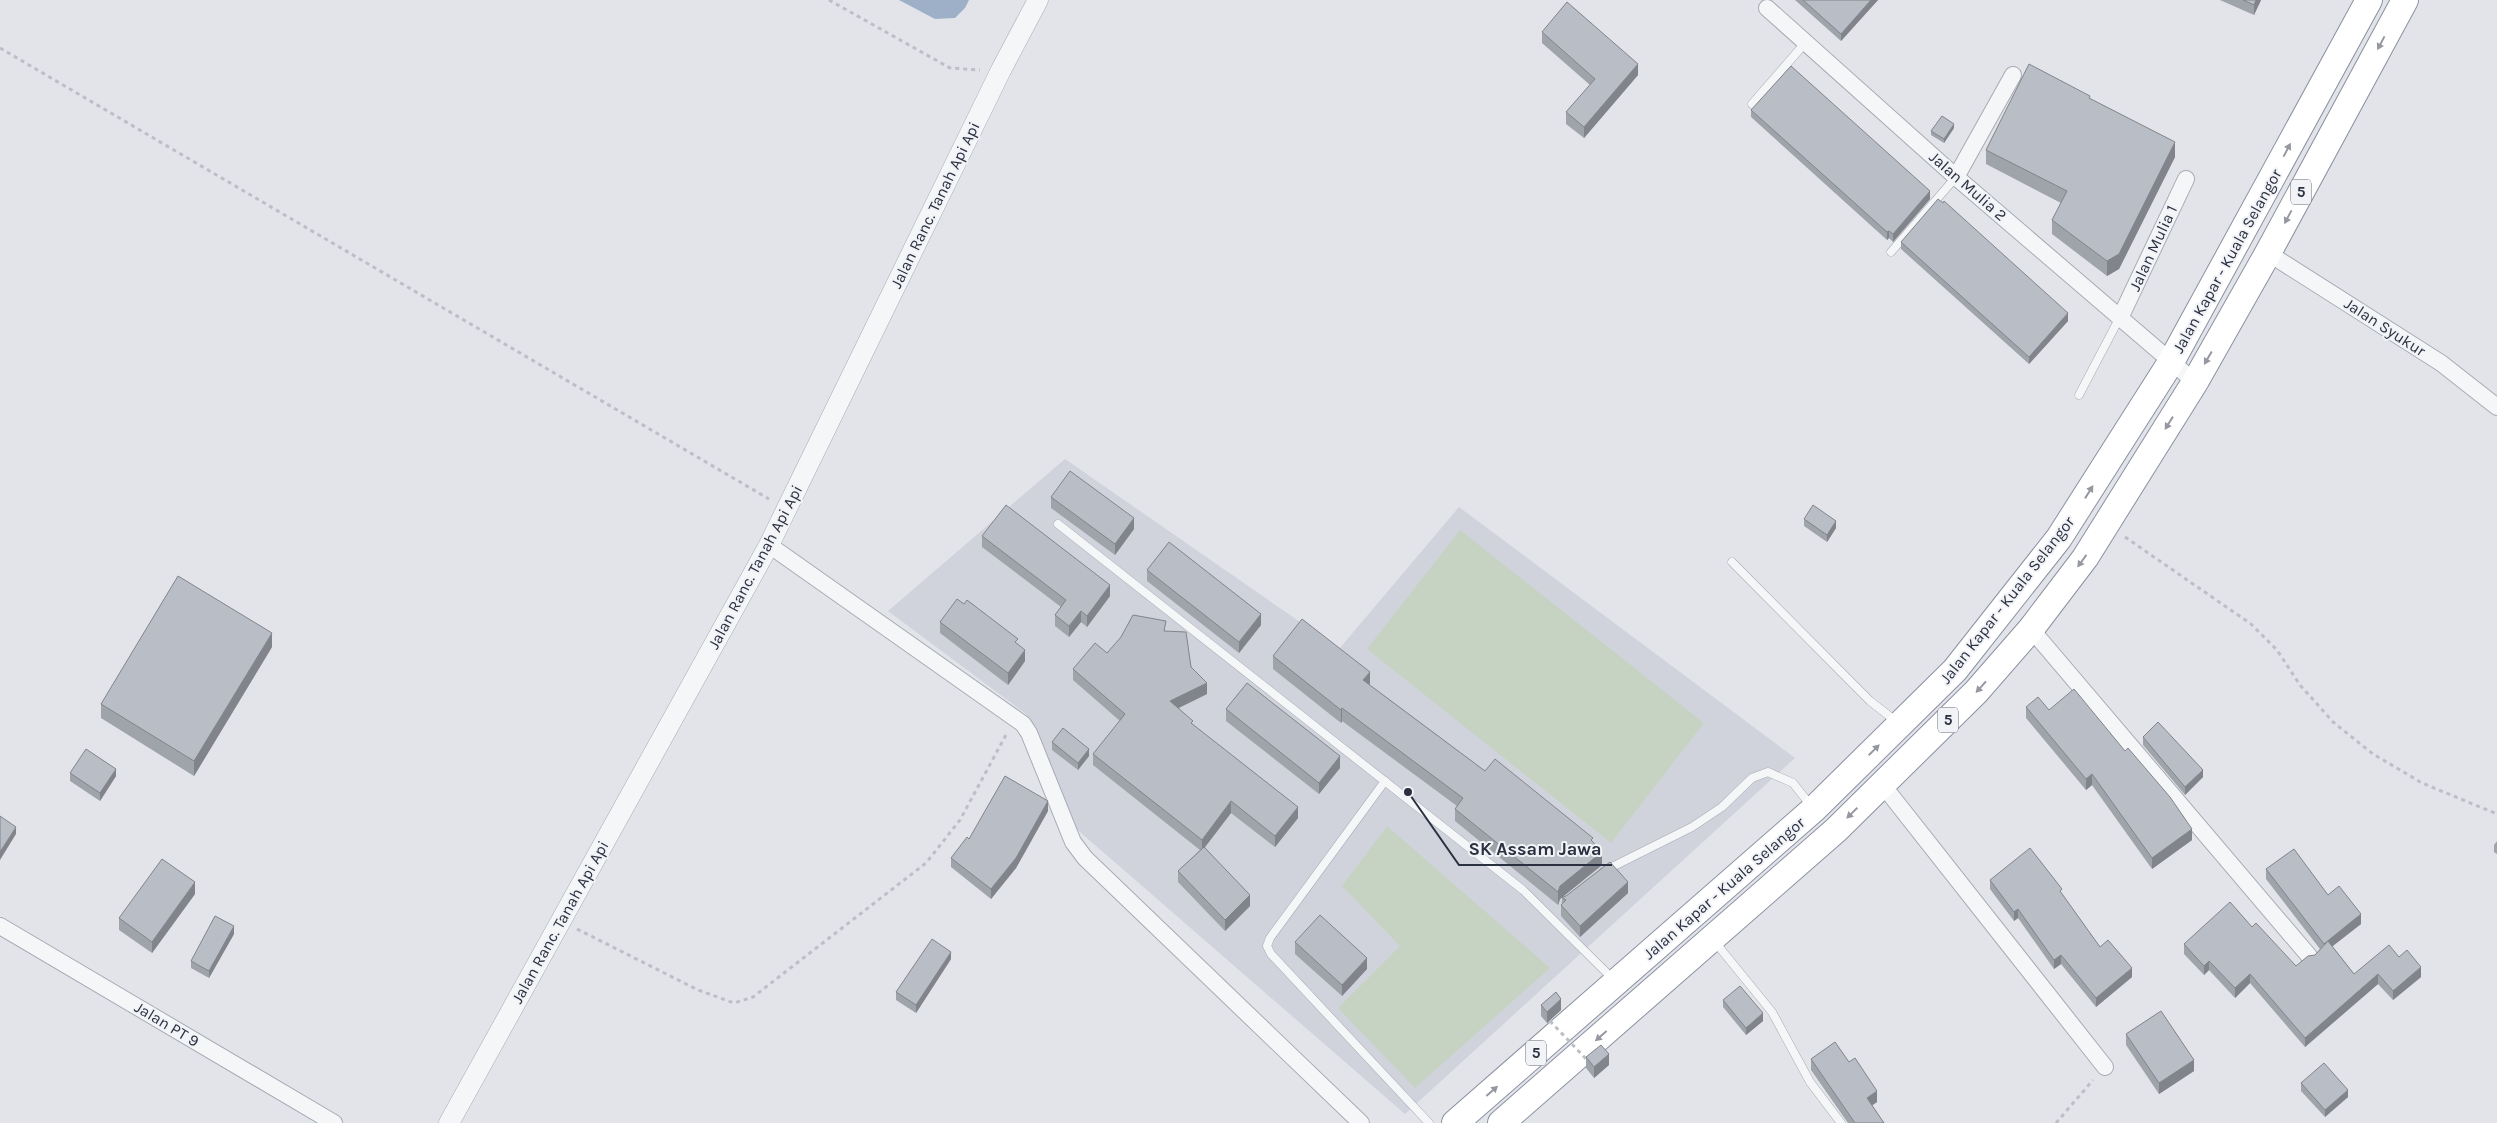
<svg xmlns="http://www.w3.org/2000/svg" width="2497" height="1123" font-family="Karla,sans-serif">
<style>
.built{fill:#d0d3dc}
.green{fill:#c6d3c3}
.water{fill:#9eb0c8}
.lines{fill:none;stroke-linecap:round;stroke-linejoin:round}
.service-casing{stroke:#a7abb4;stroke-width:9}
.minor-casing{stroke:#a7abb4;stroke-width:18}
.tertiary-casing{stroke:#a7abb4;stroke-width:21}
.trunk-casing{stroke:#8a91a0;stroke-width:28}
.path{stroke:#bcbfc5;stroke-width:3;stroke-dasharray:4 4;stroke-linecap:butt}
.service{stroke:#f5f6f8;stroke-width:8}
.minor{stroke:#f5f6f8;stroke-width:16}
.tertiary{stroke:#f5f6f8;stroke-width:20}
.trunk{stroke:#fff;stroke-width:26}
.path-bridge{stroke:#bcbfc5;stroke-width:3;stroke-dasharray:4 4;stroke-linecap:butt}
.wall{fill:#9fa3aa}
.shaded-wall{fill:#82848b}
.building{fill:#b9bdc6;stroke:#82848b}
.oneway{fill:#9598a0}
.labels{text-anchor:middle;dominant-baseline:central;stroke-width:4;stroke-linejoin:round;paint-order:stroke}
.shield{fill:#f2f3f7;stroke:#676b78;stroke-width:1}
.shield-label{font-size:15px;font-weight:bold;fill:#2b3141}
.street-label{font-size:16px;fill:#2b3141;stroke:#f2f3f7}
.leader{fill:none;stroke:#2b3141;stroke-width:2}
.callout-dot{fill:#2b3141;stroke:#f2f3f7;stroke-width:2}
.callout-label{font-size:18px;text-anchor:middle;font-weight:bold;fill:#2b3141;stroke:#f2f3f7;stroke-width:4;stroke-linejoin:round;paint-order:stroke}
</style>
<rect width="100%" height="100%" fill="#e2e4ea"/>
<!-- built -->
<path class="built" d="M1065,459L1339,649L1459,507L1795,758L1405,1114L1073,826L1026,714L888,611Z"/>
<!-- green -->
<g class="green">
<path d="M1460,530L1704,723L1611,843L1367,649Z"/>
<path d="M1387,826L1550,968L1415,1088L1338,1008L1400,946L1342,886Z"/>
</g>
<!-- water -->
<path class="water" d="M899,0H969L965,8L955,18L935,19Z"/>
<g class="lines">
<defs>
<g id="service">
<path d="M1752,104L1806,42"/>
<path d="M1891,252L1956,177"/>
<path d="M2079,395L2120,317"/>
<path d="M1058,524L1523,890L1614,980"/>
<path d="M1732,562L1870,701L1897,722"/>
<path d="M1385,781L1270,938L1267,946L1271,954L1429,1123"/>
<path d="M1604,871L1692,827L1722,807L1752,778L1768,772L1793,783L1812,807"/>
<path d="M1715,942L1772,1012L1810,1082L1841,1123"/>
</g>
<g id="minor">
<path d="M1767,8L1956,177L2195,382"/>
<path d="M1956,177L2013,75"/>
<path d="M2268,253L2441,363L2497,407"/>
<path d="M2121,316L2186,179"/>
<path d="M769,545L1023,724L1029,733L1073,842L1085,858L1361,1123"/>
<path d="M2031,629L2309,956"/>
<path d="M1882,784L2105,1067"/>
<path d="M0,926L334,1123"/>
</g>
<path id="tertiary" d="M449,1123L769,545L1001,70L1038,0"/>
<g id="trunk">
<path d="M1455,1123L1814,809L1955,670L2059,538L2171,362L2369,0"/>
<path d="M1501,1123L1836,830L1976,692L2031,629L2085,558L2195,382L2268,253L2405,0"/>
</g>
</defs>
<!-- service casing -->
<use href="#service" class="service-casing"/>
<!-- minor casing -->
<use href="#minor" class="minor-casing"/>
<!-- tertiary casing -->
<use href="#tertiary" class="tertiary-casing"/>
<!-- trunk casing -->
<use href="#trunk" class="trunk-casing"/>
<!-- path -->
<g class="path">
<path d="M829,0L950,68L980,70"/>
<path d="M0,48L769,499"/>
<path d="M2125,537L2251,624L2277,650L2300,685L2333,722L2373,754L2422,783L2497,814"/>
<path d="M577,929L698,990L734,1003L753,997L926,863L960,820L1007,733"/>
<path d="M2056,1123L2093,1080"/>
</g>
<!-- service -->
<use href="#service" class="service"/>
<!-- minor -->
<use href="#minor" class="minor"/>
<!-- tertiary -->
<use href="#tertiary" class="tertiary"/>
<!-- trunk -->
<use href="#trunk" class="trunk"/>
<!-- path-bridge -->
<path class="path-bridge" d="M1550,1021L1589,1062"/>
</g>
<!-- wall -->
<g class="wall">
<path d="M1795,0H1878L1841,41Z"/>
<path d="M2220,0H2261L2254,15Z"/>
<path d="M1542,32L1638,75L1584,138L1566,124V112L1590,85L1542,43Z"/>
<path d="M2090,99L2175,157L2119,269L2107,276L2052,234V220L2061,203L1986,164V150Z"/>
<path d="M1751,110L1930,199L1893,242L1889,238L1887,240L1751,117Z"/>
<path d="M1954,128L1944,143L1931,135V131Z"/>
<path d="M1901,242L2068,321L2029,364L1901,249Z"/>
<path d="M1051,497L1134,529L1115,555L1051,508Z"/>
<path d="M1804,519L1836,528L1827,542L1804,526Z"/>
<path d="M982,536L1110,596L1087,627L1081,622L1069,637L1055,626V615L1061,607L982,547Z"/>
<path d="M1147,570L1261,625L1239,653L1147,581Z"/>
<path d="M940,622L1018,644L1025,661L1008,685L940,633Z"/>
<path d="M1166,631L1191,667L1207,694L1179,708L1193,725L1298,818L1275,847L1231,813L1205,847L1250,906L1225,931L1178,882V871L1200,850L1093,765V754L1120,721L1073,680V669L1107,653Z"/>
<path d="M272,647L194,776L101,718V704Z"/>
<path d="M1273,656L1370,685L1485,771L1593,842L1602,865L1560,899L1558,905L1455,821V809L1457,806L1342,721L1341,723L1273,669Z"/>
<path d="M2026,707L2192,840L2152,869L2092,785L2086,790L2026,718Z"/>
<path d="M1226,709L1340,768L1319,794L1226,721Z"/>
<path d="M2143,737L2203,777L2185,795L2143,745Z"/>
<path d="M1052,742L1089,756L1078,770L1052,750Z"/>
<path d="M70,773L116,776L100,801L70,781Z"/>
<path d="M1048,811L1016,868L991,899L951,867V858L969,839Z"/>
<path d="M2497,841V854L2494,852V845Z"/>
<path d="M2266,869L2328,895L2361,924L2332,946L2354,974L2399,957L2421,977L2393,1000L2378,984L2305,1047L2250,983L2235,998L2209,970L2204,975L2184,954V944L2252,927L2296,966L2315,955L2320,949L2266,879Z"/>
<path d="M1990,880L2062,894L2100,947L2132,977L2096,1007L2061,964L2054,969L2018,918L2014,921L1990,889Z"/>
<path d="M1628,893L1580,937L1561,916V905L1562,904V897Z"/>
<path d="M195,894L152,953L119,930V918Z"/>
<path d="M234,934L209,978L191,968V961Z"/>
<path d="M1295,942L1367,969L1342,996L1295,954Z"/>
<path d="M951,959L916,1013L896,1000V992Z"/>
<path d="M1723,1000L1763,1021L1746,1035L1723,1007Z"/>
<path d="M1541,1005L1561,1010L1547,1023L1541,1016Z"/>
<path d="M2126,1034L2194,1071L2159,1094L2126,1045Z"/>
<path d="M1586,1057L1609,1065L1594,1078L1586,1068Z"/>
<path d="M1811,1059L1877,1102L1872,1105L1884,1123H1848L1811,1070Z"/>
<path d="M2301,1083L2348,1097L2325,1117L2301,1091Z"/>
</g>
<!-- shaded-wall -->
<g class="shaded-wall">
<path d="M1871,0H1878L1841,41V34Z"/>
<path d="M2256,0H2261L2254,15V5Z"/>
<path d="M1638,64V75L1584,138V127Z"/>
<path d="M1954,124V128L1944,143V139Z"/>
<path d="M2175,142V157L2119,269L2107,276V261Z"/>
<path d="M1930,191V199L1893,242V234Z"/>
<path d="M1889,231V238L1887,240V232Z"/>
<path d="M2068,313V321L2029,364V357Z"/>
<path d="M1134,518V529L1115,555V544Z"/>
<path d="M1836,521V528L1827,542V535Z"/>
<path d="M1110,585V596L1087,627V616Z"/>
<path d="M1081,611V622L1069,637V626Z"/>
<path d="M1261,614V625L1239,653V642Z"/>
<path d="M272,633V647L194,776V761Z"/>
<path d="M1025,650V661L1008,685V673Z"/>
<path d="M1370,672V685L1363,680Z"/>
<path d="M1207,683V694L1170,712V701Z"/>
<path d="M1342,708V721L1341,723V710Z"/>
<path d="M1089,749V756L1078,770V763Z"/>
<path d="M1340,756V768L1319,794V783Z"/>
<path d="M116,769V776L100,801V793Z"/>
<path d="M2203,770V777L2185,795V787Z"/>
<path d="M2092,774V785L2086,790V779Z"/>
<path d="M1048,801V811L1016,868L991,899V889Z"/>
<path d="M1231,801V813L1202,851V840Z"/>
<path d="M1298,807V818L1275,847V836Z"/>
<path d="M16,827V834L0,860V852Z"/>
<path d="M2192,829V840L2152,869V858Z"/>
<path d="M1602,852V865L1560,899L1558,905V892L1560,886Z"/>
<path d="M195,882V894L152,953V942Z"/>
<path d="M1628,882V893L1580,937V926Z"/>
<path d="M1250,895V906L1225,931V920Z"/>
<path d="M2018,909V918L2014,921V912Z"/>
<path d="M2361,914V924L2324,953V944Z"/>
<path d="M234,926V934L209,978V971Z"/>
<path d="M951,952V959L916,1013V1005Z"/>
<path d="M2061,955V964L2054,969V960Z"/>
<path d="M1367,958V969L1342,996V985Z"/>
<path d="M2209,961V970L2204,975V966Z"/>
<path d="M2421,967V977L2393,1000V991Z"/>
<path d="M2132,968V977L2096,1007V998Z"/>
<path d="M2250,974V983L2235,998V988Z"/>
<path d="M2378,974V984L2305,1047V1038Z"/>
<path d="M1561,999V1010L1547,1023V1012Z"/>
<path d="M1763,1013V1021L1746,1035V1028Z"/>
<path d="M1609,1054V1065L1594,1078V1067Z"/>
<path d="M2194,1060V1071L2159,1094V1083Z"/>
<path d="M2348,1090V1097L2325,1117V1110Z"/>
<path d="M1877,1091V1102L1867,1109V1098Z"/>
</g>
<!-- building -->
<g class="building">
<path d="M1803,0H1871L1841,34Z"/>
<path d="M2243,0H2256L2254,5Z"/>
<path d="M1567,2L1638,64L1584,127L1566,112L1595,79L1542,32Z"/>
<path d="M2029,64L2090,96L2089,98L2175,142L2119,254L2107,261L2052,220L2067,191L1986,150Z"/>
<path d="M1791,66L1930,191L1893,234L1889,231L1887,232L1751,110Z"/>
<path d="M1942,116L1954,124L1944,139L1931,131Z"/>
<path d="M1938,199L1943,203L1944,201L2068,313L2029,357L1901,242Z"/>
<path d="M1070,471L1134,518L1115,544L1051,497Z"/>
<path d="M1006,505L1110,585L1087,616L1081,611L1069,626L1055,615L1066,600L982,536Z"/>
<path d="M1813,505L1836,521L1827,535L1804,519Z"/>
<path d="M1169,542L1261,614L1239,642L1147,570Z"/>
<path d="M178,576L272,633L194,761L101,704Z"/>
<path d="M957,599L964,604L967,600L1018,639L1015,642L1025,650L1008,673L940,622Z"/>
<path d="M1133,615L1166,621L1164,631L1186,632L1191,667L1207,683L1170,701L1193,721L1191,723L1298,807L1275,836L1231,801L1202,840L1093,754L1125,714L1073,669L1095,643L1107,653L1121,637Z"/>
<path d="M1302,619L1370,672L1363,680L1485,771L1495,759L1593,838L1591,840L1602,852L1560,886L1558,892L1455,809L1463,798L1342,708L1341,710L1273,656Z"/>
<path d="M1247,683L1340,756L1319,783L1226,709Z"/>
<path d="M2074,689L2125,751L2128,748L2170,797L2192,829L2152,858L2092,774L2086,779L2026,707L2038,697L2049,710Z"/>
<path d="M2158,722L2203,770L2185,787L2143,737Z"/>
<path d="M1063,728L1089,749L1078,763L1052,742Z"/>
<path d="M86,749L116,769L100,793L70,773Z"/>
<path d="M1005,776L1048,801L1016,858L991,889L951,858L967,837L969,839Z"/>
<path d="M0,816L16,827L0,852Z"/>
<path d="M1204,847L1250,895L1225,920L1178,871Z"/>
<path d="M2030,848L2062,889L2060,891L2100,947L2108,940L2132,968L2096,998L2061,955L2054,960L2018,909L2014,912L1990,880Z"/>
<path d="M2294,849L2328,895L2339,886L2361,914L2324,944L2266,869Z"/>
<path d="M162,859L195,882L152,942L119,918Z"/>
<path d="M1610,862L1628,882L1580,926L1561,905L1566,900L1562,897L1566,896Z"/>
<path d="M2230,902L2252,927L2256,923L2296,966L2308,956L2315,955L2328,941L2354,974L2389,945L2399,957L2407,950L2421,967L2393,991L2378,974L2305,1038L2250,974L2235,988L2209,961L2204,966L2184,944Z"/>
<path d="M1320,915L1367,958L1342,985L1295,942Z"/>
<path d="M215,916L234,926L209,971L191,961Z"/>
<path d="M932,939L951,952L916,1005L896,992Z"/>
<path d="M1740,986L1763,1013L1746,1028L1723,1000Z"/>
<path d="M1556,992L1561,999L1547,1012L1541,1005Z"/>
<path d="M2161,1011L2194,1060L2159,1083L2126,1034Z"/>
<path d="M1835,1042L1849,1062L1855,1058L1877,1091L1867,1098L1884,1123H1855L1811,1059Z"/>
<path d="M1601,1045L1609,1054L1594,1067L1586,1057Z"/>
<path d="M2324,1063L2348,1090L2325,1110L2301,1083Z"/>
</g>
<!-- one-way arrows -->
<defs><path id="oneway-solid" d="M-6-.8H1V-3.2L6.5 0L1 3.2V.8H-6Z" transform="scale(1.25)"/></defs>
<g class="oneway">
<use href="#oneway-solid" transform="translate(2381 43) rotate(118)"/>
<use href="#oneway-solid" transform="translate(2287 150) rotate(-62)"/>
<use href="#oneway-solid" transform="translate(2288 217) rotate(118)"/>
<use href="#oneway-solid" transform="translate(2208 358) rotate(120)"/>
<use href="#oneway-solid" transform="translate(2169 423) rotate(122)"/>
<use href="#oneway-solid" transform="translate(2089 492) rotate(-58)"/>
<use href="#oneway-solid" transform="translate(2082 561) rotate(126)"/>
<use href="#oneway-solid" transform="translate(1981 687) rotate(132)"/>
<use href="#oneway-solid" transform="translate(1874 750) rotate(-45)"/>
<use href="#oneway-solid" transform="translate(1852 813) rotate(136)"/>
<use href="#oneway-solid" transform="translate(1601 1036) rotate(139)"/>
<use href="#oneway-solid" transform="translate(1492 1091) rotate(-41)"/>
</g>
<g class="labels">
<!-- shield labels -->
<g class="shield">
<rect x="2291" y="179.5" width="20" height="25" rx="4"/>
<rect x="1938" y="707.5" width="20" height="25" rx="4"/>
<rect x="1526" y="1040.5" width="20" height="25" rx="4"/>
</g>
<g class="shield-label">
<text x="2301" y="192">5</text>
<text x="1948" y="720">5</text>
<text x="1536" y="1053">5</text>
</g>
<!-- street labels -->
<g class="street-label">
<text transform="translate(1968 186) rotate(41)">Jalan Mulia 2</text>
<text transform="translate(935 205) rotate(-64)">Jalan Ranc. Tanah Api Api</text>
<text transform="translate(2153 248) rotate(-65)">Jalan Mulia 1</text>
<text transform="translate(2227 261) rotate(-61)">Jalan Kapar - Kuala Selangor</text>
<text transform="translate(2385 327) rotate(33)">Jalan Syukur</text>
<text transform="translate(755 567) rotate(-62)">Jalan Ranc. Tanah Api Api</text>
<text transform="translate(2007 600) rotate(-52)">Jalan Kapar - Kuala Selangor</text>
<text transform="translate(1724 888) rotate(-41)">Jalan Kapar - Kuala Selangor</text>
<text transform="translate(560 922) rotate(-61)">Jalan Ranc. Tanah Api Api</text>
<text transform="translate(167 1024) rotate(31)">Jalan PT 9</text>
</g>
</g>
<!-- callouts -->
<path class="leader" d="M1408 792L1459 865H1612"/>
<circle class="callout-dot" cx="1408" cy="792" r="5"/>
<g class="callout-label">
<text x="1535" y="855">SK Assam Jawa</text>
</g>
</svg>
